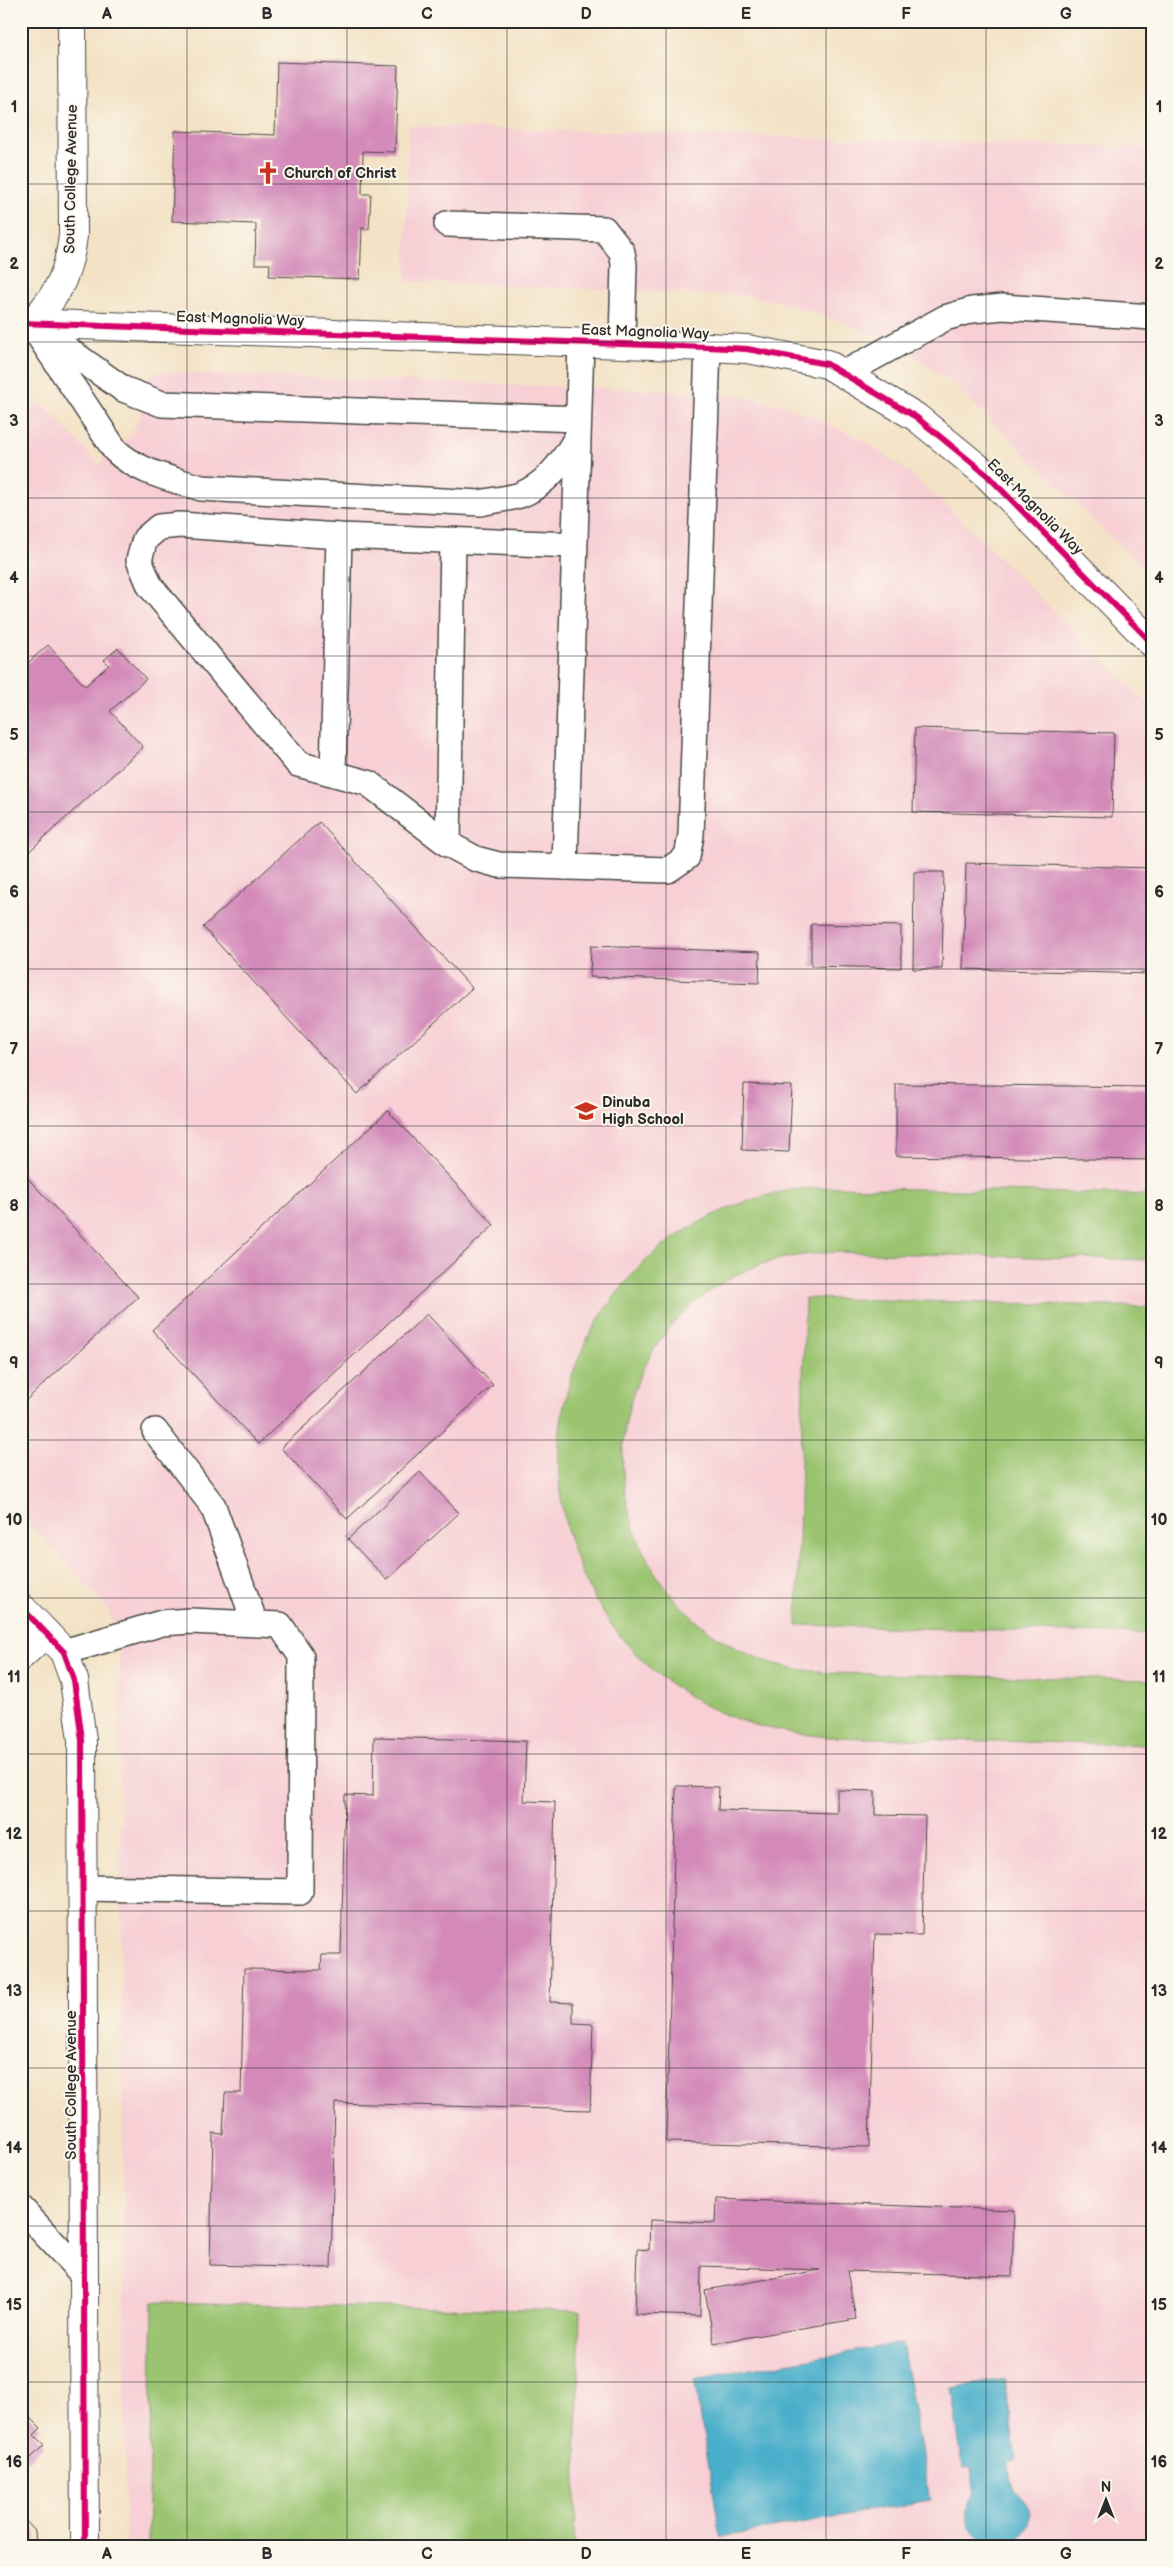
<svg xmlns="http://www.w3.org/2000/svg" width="1173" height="2567" font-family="'Balsamiq Sans',sans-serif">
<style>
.built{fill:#f7cfd5}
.green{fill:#9ac470;stroke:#62784e}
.water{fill:#4aafca;stroke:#3a6d7a}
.building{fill:#d38ab9}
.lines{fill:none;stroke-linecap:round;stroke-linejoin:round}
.lane-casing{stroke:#494642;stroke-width:28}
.street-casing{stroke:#494642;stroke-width:30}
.lane{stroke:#fff;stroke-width:25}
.street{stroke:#fff;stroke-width:28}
.cycleway-casing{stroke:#fbf7ec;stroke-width:9}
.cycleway{stroke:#d6006c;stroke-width:6}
.grid{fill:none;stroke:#2b2b2b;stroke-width:1;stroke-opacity:0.55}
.labels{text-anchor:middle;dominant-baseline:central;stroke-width:4;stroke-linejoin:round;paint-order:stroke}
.poi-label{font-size:15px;font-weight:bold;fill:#2b2b2b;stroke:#fbf7ec;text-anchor:start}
.street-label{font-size:15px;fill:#2b2b2b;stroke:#fbf7ec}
.neatline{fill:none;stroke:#2b2b2b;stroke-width:2}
.grid-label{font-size:16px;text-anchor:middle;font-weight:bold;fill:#2b2b2b}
</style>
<rect width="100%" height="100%" fill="#fbf7ec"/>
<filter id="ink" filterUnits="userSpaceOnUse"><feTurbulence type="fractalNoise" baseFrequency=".02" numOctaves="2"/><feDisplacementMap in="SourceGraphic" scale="10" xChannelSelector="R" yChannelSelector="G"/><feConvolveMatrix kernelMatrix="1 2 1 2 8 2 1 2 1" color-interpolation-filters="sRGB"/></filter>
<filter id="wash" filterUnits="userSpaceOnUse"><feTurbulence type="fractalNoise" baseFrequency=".0096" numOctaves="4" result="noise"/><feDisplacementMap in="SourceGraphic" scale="20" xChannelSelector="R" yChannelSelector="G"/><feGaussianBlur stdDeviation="1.12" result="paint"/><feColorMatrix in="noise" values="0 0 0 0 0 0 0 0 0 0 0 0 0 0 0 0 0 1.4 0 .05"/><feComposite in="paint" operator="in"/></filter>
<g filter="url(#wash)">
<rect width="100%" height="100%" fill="#f3e2c5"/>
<!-- built -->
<g class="built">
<path d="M408,126L1152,148V577L951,382L913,355L869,332L811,311L756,296L406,281Z"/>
<path d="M157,372L706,392L747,397L788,407L829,424L866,442L907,471L951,510L1152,708V2546H126L119,1646L116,1627L107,1608L21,1514V416L40,404L46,407L99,465L131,436L140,416L149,376Z"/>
</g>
<!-- green -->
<g class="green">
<path d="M840,1187L1152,1195V1260L838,1252C801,1254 765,1259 732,1277C574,1364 592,1588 755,1657C779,1667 804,1670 829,1673L1152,1680V1745L827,1737C795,1733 764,1730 734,1718C566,1655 505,1443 611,1301C626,1281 642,1262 662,1247C699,1218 745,1198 792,1190C807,1188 824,1188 840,1187Z"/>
<path d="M805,1298L1152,1307V1634L797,1625Z"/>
<path d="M153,2302L580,2311L574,2546H148Z"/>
</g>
<!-- water -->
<g class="water">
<path d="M902,2343L930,2500L721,2537L694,2379Z"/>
<path d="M1005,2379L1016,2460L1008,2462C1009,2469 1010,2478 1012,2485C1016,2494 1028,2498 1030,2513C1030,2519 1028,2526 1025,2531C1002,2567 946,2527 975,2494L971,2467L963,2468L951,2388Z"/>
</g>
<g id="blocks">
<!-- building -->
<g class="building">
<path d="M277,62L398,66L395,152L363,151L362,194H371L369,229L362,228L360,279L269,276L270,264H255L256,224L172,221L175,131L275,135Z"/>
<path d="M48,645L85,686L109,665L104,660L118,648L146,679L110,711L143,747L21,859V669Z"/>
<path d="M915,728L1114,733L1112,817L913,812Z"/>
<path d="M319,822L472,988L357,1094L203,927Z"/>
<path d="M966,863L1152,868V974L963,969Z"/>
<path d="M914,872H944L942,969H913Z"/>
<path d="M811,924L901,926V968L811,966Z"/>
<path d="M591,946L760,952L759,983L590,977Z"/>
<path d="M744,1084L792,1086L789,1152L742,1150Z"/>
<path d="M896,1084L1152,1087V1160L896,1156Z"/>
<path d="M388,1111L494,1225L258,1444L152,1330Z"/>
<path d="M21,1171L138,1297L23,1403L21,1401Z"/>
<path d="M427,1314L493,1385L347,1519L281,1448Z"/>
<path d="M420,1472L459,1513L387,1580L348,1539Z"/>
<path d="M374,1737L526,1741L524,1801L555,1802L550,2002L573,2003V2023L593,2024L590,2110L335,2103L331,2268L210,2265L213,2133L223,2134L225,2093H241L244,1969L321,1970L322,1955H341L345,1795L373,1796Z"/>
<path d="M676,1786L719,1787L718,1810L837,1813V1790L875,1791V1815L925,1816L922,1935L875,1934L869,2147L666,2142Z"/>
<path d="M716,2199L1014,2210L1012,2276L847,2271L856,2319L714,2343L705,2290L820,2270L701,2266L700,2316L635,2314L637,2249L649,2250L650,2220L715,2223Z"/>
<path d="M21,2408L41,2428L34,2435L44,2445L28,2461L21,2454Z"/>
<path d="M21,2516L35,2531L36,2546H21Z"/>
</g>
</g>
</g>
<g filter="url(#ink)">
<use href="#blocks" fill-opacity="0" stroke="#494642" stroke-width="1"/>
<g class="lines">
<defs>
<g id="lane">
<path d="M447,224L604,229L622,252L624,264L622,343"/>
<path d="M31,324L115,450C137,472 172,479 201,488L481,503C493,500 508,499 520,495C546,485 564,461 577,437"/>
<path d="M43,332L123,389L162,404L578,419"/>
<path d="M843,374L945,318L972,310L1003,307L1152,317"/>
<path d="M573,545L339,536L180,525L159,527L145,539L139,560L150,586L298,764L368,783L448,844L476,859L499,865L668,870L687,857L691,835L708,347"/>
<path d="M333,773L339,536"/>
<path d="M448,844L453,540"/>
<path d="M565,867L581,342"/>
<path d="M155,1431L213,1506L255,1623"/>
<path d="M64,1652L162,1623L190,1621L280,1625L301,1656L300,1892L83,1888"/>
<path d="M21,2208L84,2276"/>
</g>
<g id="street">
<path d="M21,323L708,347L747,349L827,364L916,417L987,475L1152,643"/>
<path d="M23,331C54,302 68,279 73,236L72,21"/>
<path d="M21,1607L64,1652L74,1680L82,1740L85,2546"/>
<path d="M21,1656L46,1633"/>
</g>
</defs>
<!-- lane casing -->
<use href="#lane" class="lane-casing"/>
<!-- street casing -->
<use href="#street" class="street-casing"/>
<!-- lane -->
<use href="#lane" class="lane"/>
<!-- street -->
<use href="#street" class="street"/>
<defs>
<g id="cycleway">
<path d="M21,323L708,347L747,349L827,364L916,417L987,475L1152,643"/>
<path d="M21,1607L64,1652L74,1680L82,1740L85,2546"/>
</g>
</defs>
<!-- cycleway casing -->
<use href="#cycleway" class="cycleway-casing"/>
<!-- cycleway -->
<use href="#cycleway" class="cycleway"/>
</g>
</g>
<!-- grid -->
<path class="grid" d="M187,21V2546M347,21V2546M507,21V2546M666,21V2546M826,21V2546M986,21V2546M21,184H1152M21,342H1152M21,498H1152M21,656H1152M21,812H1152M21,969H1152M21,1126H1152M21,1284H1152M21,1440H1152M21,1598H1152M21,1754H1152M21,1911H1152M21,2068H1152M21,2226H1152M21,2382H1152"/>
<!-- icons -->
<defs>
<symbol id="church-bare" viewBox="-9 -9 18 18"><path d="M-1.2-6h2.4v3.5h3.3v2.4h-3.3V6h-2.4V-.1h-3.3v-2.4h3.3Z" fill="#c8321e" stroke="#fbf7ec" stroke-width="2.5" paint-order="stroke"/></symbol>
<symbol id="school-bare" viewBox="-9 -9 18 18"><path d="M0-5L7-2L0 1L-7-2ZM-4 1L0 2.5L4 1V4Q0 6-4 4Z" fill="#c8321e" stroke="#fbf7ec" stroke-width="2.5" paint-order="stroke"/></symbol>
</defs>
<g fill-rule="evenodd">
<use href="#church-bare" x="252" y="157" width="32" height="32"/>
<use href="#school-bare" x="570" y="1095" width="32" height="32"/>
</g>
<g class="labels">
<!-- poi labels -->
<g class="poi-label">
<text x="284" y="173">Church of Christ</text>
<text x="602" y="1102">Dinuba<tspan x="602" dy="17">High School</tspan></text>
</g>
<!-- street labels -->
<g class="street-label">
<text transform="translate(71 179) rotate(-89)">South College Avenue</text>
<text transform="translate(240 319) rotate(2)">East Magnolia Way</text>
<text transform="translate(645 332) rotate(2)">East Magnolia Way</text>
<text transform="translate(1035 507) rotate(45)">East Magnolia Way</text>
<text transform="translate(71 2085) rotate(-90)">South College Avenue</text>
</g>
</g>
<!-- margin -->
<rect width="1173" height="2567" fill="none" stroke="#fbf7ec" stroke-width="55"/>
<!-- north arrow -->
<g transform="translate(1106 2500)" stroke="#fbf7ec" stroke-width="4" paint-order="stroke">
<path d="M0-4L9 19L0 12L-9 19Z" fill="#2b2b2b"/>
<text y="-8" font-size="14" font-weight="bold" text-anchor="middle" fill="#2b2b2b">N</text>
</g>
<rect x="28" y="28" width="1118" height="2512" class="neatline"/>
<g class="grid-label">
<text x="107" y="19">A</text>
<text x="267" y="19">B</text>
<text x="427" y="19">C</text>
<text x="586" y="19">D</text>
<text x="746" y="19">E</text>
<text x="906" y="19">F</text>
<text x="1066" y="19">G</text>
<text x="14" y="112">1</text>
<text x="1159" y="112">1</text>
<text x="14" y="269">2</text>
<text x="1159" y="269">2</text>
<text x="14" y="426">3</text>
<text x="1159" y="426">3</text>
<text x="14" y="583">4</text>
<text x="1159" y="583">4</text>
<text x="14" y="740">5</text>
<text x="1159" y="740">5</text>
<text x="14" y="897">6</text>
<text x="1159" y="897">6</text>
<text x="14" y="1054">7</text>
<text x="1159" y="1054">7</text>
<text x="14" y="1211">8</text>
<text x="1159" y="1211">8</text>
<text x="14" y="1368">9</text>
<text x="1159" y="1368">9</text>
<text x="14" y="1525">10</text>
<text x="1159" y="1525">10</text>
<text x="14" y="1682">11</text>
<text x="1159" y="1682">11</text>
<text x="14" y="1839">12</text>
<text x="1159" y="1839">12</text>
<text x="14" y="1996">13</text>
<text x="1159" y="1996">13</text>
<text x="14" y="2153">14</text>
<text x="1159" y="2153">14</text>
<text x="14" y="2310">15</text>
<text x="1159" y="2310">15</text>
<text x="14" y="2467">16</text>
<text x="1159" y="2467">16</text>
<text x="107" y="2559">A</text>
<text x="267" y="2559">B</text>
<text x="427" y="2559">C</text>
<text x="586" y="2559">D</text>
<text x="746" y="2559">E</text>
<text x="906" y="2559">F</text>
<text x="1066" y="2559">G</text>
</g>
</svg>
